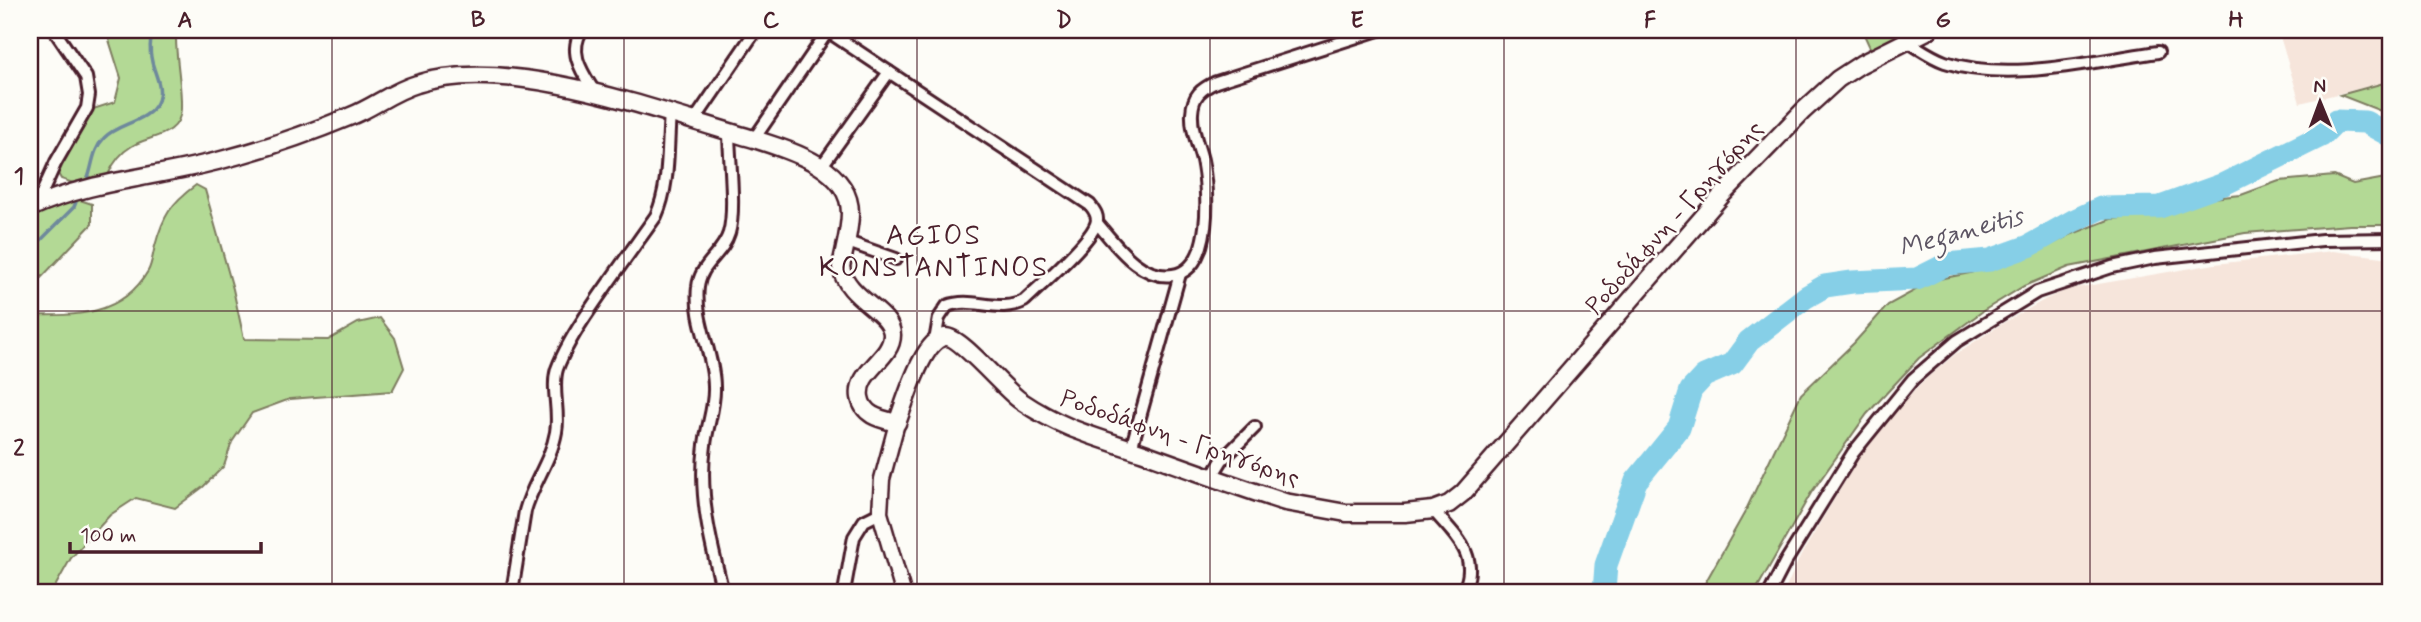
<svg xmlns="http://www.w3.org/2000/svg" width="2421" height="622" font-family="Mynerve,sans-serif">
<style>
.built{fill:#f6e5db}
.green{fill:#b3d995;stroke:#7e7c60;stroke-width:2}
.lines{fill:none;stroke-linecap:round;stroke-linejoin:round}
.stream{stroke:#6e899c;stroke-width:3.5}
.river{stroke:#86cfe7;stroke-width:23}
.minor-casing{stroke:#4a1f2b;stroke-width:16}
.tertiary-casing{stroke:#4a1f2b;stroke-width:19}
.secondary-casing{stroke:#4a1f2b;stroke-width:21}
.minor{stroke:#fdfcf7;stroke-width:10}
.tertiary{stroke:#fdfcf7;stroke-width:14}
.secondary{stroke:#fdfcf7;stroke-width:16}
.grid{fill:none;stroke:#4a1f2b;stroke-width:2;stroke-opacity:0.55}
.labels{text-anchor:middle;dominant-baseline:central;stroke-width:5;stroke-linejoin:round;paint-order:stroke}
.street-label{font-size:24px;fill:#4a1f2b;stroke:#fdfcf7}
.water-label{font-size:26px;font-style:italic;fill:#5c5463;stroke:#fdfcf7}
.quarter-label{font-size:28px;letter-spacing:2px;fill:#4a1f2b;stroke:#fdfcf7}
.neatline{fill:none;stroke:#4a1f2b;stroke-width:2.5}
.grid-label{font-size:23px;text-anchor:middle;font-weight:bold;fill:#4a1f2b}
</style>
<rect width="100%" height="100%" fill="#fdfcf7"/>
<filter id="ink" filterUnits="userSpaceOnUse"><feTurbulence type="fractalNoise" baseFrequency=".0143" numOctaves="2"/><feDisplacementMap in="SourceGraphic" scale="14" xChannelSelector="R" yChannelSelector="G"/><feConvolveMatrix kernelMatrix="1 2 1 2 8 2 1 2 1" color-interpolation-filters="sRGB"/></filter>
<g filter="url(#ink)">
<!-- built -->
<g class="built">
<path d="M2278,30H2391V81L2300,103Z"/>
<path d="M2333,251L2391,258V592H1784L1800,557L1864,449L1891,415L1928,377L1957,353L2005,322L2046,299L2069,289L2215,264Z"/>
</g>
<!-- green -->
<g class="green">
<path d="M110,30H185L176,38C176,61 182,86 181,109C180,137 150,135 132,146C120,153 113,163 108,175L76,184L61,179L57,172L90,110L115,102L121,78L109,40Z"/>
<path d="M1862,30H1915L1871,50Z"/>
<path d="M2391,81V115L2340,95Z"/>
<path d="M2334,176L2353,184L2391,177V225H2350L2245,233L2069,267L2024,286L1983,311L1919,358L1867,414L1811,493L1755,592H1700L1745,512L1801,394L1854,343L1888,305L1934,280L1970,273L2033,254L2070,235L2111,219L2157,215L2203,199L2241,195L2279,181Z"/>
<path d="M196,185L205,190L233,289L244,339L328,340L358,323L380,318L395,338L404,368L392,391L290,399L252,413L232,442L224,466L203,487L175,508L136,498L110,515L71,558L52,592H30V315C76,316 122,316 148,271C152,264 153,253 155,246C163,216 171,203 196,185Z"/>
<path d="M77,199L92,204V224L41,278L30,284V218L46,209Z"/>
</g>
<g class="lines">
<!-- stream -->
<g class="stream">
<path d="M88,178C93,164 93,149 104,138C118,123 148,122 157,103C164,89 155,75 152,62C149,52 150,39 153,30"/>
<path d="M30,251L74,207L76,202"/>
</g>
<!-- river -->
<path class="river" d="M1604,592L1606,565L1636,481L1679,428L1691,390L1704,376L1732,364L1749,341L1806,297L1825,286L1852,282L1917,279L1947,264L1990,260L2029,246L2073,221L2101,208L2160,207L2224,184L2321,136L2336,121L2365,122L2391,136"/>
<defs>
<g id="minor">
<path d="M582,30C567,53 583,73 595,93"/>
<path d="M1907,41C1919,48 1931,57 1945,62C2008,83 2093,61 2158,52"/>
<path d="M889,72L1090,205C1095,211 1099,217 1096,224C1090,242 1039,287 1024,301C999,314 972,296 947,306L939,318L935,341"/>
<path d="M694,121L756,30"/>
<path d="M754,139L828,31"/>
<path d="M821,167L889,72L826,30"/>
<path d="M37,204L56,162L87,108L89,95L86,77L54,30"/>
<path d="M1097,223C1116,245 1140,280 1173,275C1214,269 1208,189 1202,160C1198,144 1191,130 1192,113C1193,95 1201,89 1216,82L1379,30"/>
<path d="M845,241L896,259"/>
<path d="M1131,449L1180,274"/>
<path d="M1211,478L1222,460L1255,427"/>
<path d="M1433,510C1456,537 1481,556 1463,592"/>
<path d="M512,592L525,511C532,484 551,461 556,432C560,411 551,388 557,369C565,347 578,327 591,308C612,277 634,247 656,216C670,185 667,148 670,114"/>
<path d="M723,592C711,545 698,494 705,445C707,425 715,407 714,387C714,354 694,321 698,287C700,264 723,254 729,233C736,210 729,157 729,132"/>
<path d="M844,592L854,537L864,521L880,513"/>
<path d="M1770,592L1786,561L1853,453L1913,379L1957,341L2037,292L2112,267L2155,258L2322,240L2391,239"/>
</g>
<path id="tertiary" d="M897,423L882,479L880,513L903,592"/>
<path id="secondary" d="M30,208C91,180 161,177 225,159C267,148 310,133 351,116C374,107 393,91 417,84C510,54 662,113 754,139C788,150 850,167 850,213C850,231 844,250 841,267C846,299 892,311 892,335C892,359 856,371 860,397C863,416 881,419 897,423C905,403 922,340 945,337C960,335 1004,390 1021,401C1064,430 1097,437 1144,453C1191,470 1238,487 1285,502L1346,513H1405L1433,510L1449,504L1463,493L1722,195L1803,111L1838,79L1861,64L1929,30"/>
</defs>
<!-- minor casing -->
<use href="#minor" class="minor-casing"/>
<!-- tertiary casing -->
<use href="#tertiary" class="tertiary-casing"/>
<!-- secondary casing -->
<use href="#secondary" class="secondary-casing"/>
<!-- minor -->
<use href="#minor" class="minor"/>
<!-- tertiary -->
<use href="#tertiary" class="tertiary"/>
<!-- secondary -->
<use href="#secondary" class="secondary"/>
</g>
</g>
<!-- grid -->
<path class="grid" d="M332,30V592M624,30V592M917,30V592M1210,30V592M1504,30V592M1796,30V592M2090,30V592M30,311H2391"/>
<g class="labels">
<!-- street labels -->
<g class="street-label">
<text transform="translate(1675 218) rotate(-48)">Ροδοδάφνη - Γρηγόρης</text>
<text transform="translate(1180 439) rotate(19)">Ροδοδάφνη - Γρηγόρης</text>
</g>
<!-- water labels -->
<g class="water-label">
<text transform="translate(1961 233) rotate(-15)">Meganeitis</text>
</g>
<!-- quarter labels -->
<g class="quarter-label">
<text x="934" y="236">AGIOS<tspan x="934" dy="32">KONSTANTINOS</tspan></text>
</g>
</g>
<!-- margin -->
<rect width="2421" height="622" fill="none" stroke="#fdfcf7" stroke-width="77"/>
<!-- north arrow -->
<g transform="translate(2320 102) rotate(359)" stroke="#fdfcf7" stroke-width="5" paint-order="stroke">
<path d="M0-5L12 26L0 18L-12 26Z" fill="#4a1f2b"/>
<text y="-10" font-size="19" font-weight="bold" text-anchor="middle" fill="#4a1f2b">N</text>
</g>
<!-- scale -->
<path d="M70 542v10h191v-10" fill="none" stroke="#4a1f2b" stroke-width="3.5"/>
<text x="80" y="542" font-size="21" fill="#4a1f2b" stroke="#fdfcf7" stroke-width="5" paint-order="stroke">100 m</text>
<rect x="38" y="38" width="2344" height="546" class="neatline"/>
<g class="grid-label">
<text x="185" y="27">A</text>
<text x="478" y="27">B</text>
<text x="771" y="27">C</text>
<text x="1064" y="27">D</text>
<text x="1357" y="27">E</text>
<text x="1650" y="27">F</text>
<text x="1943" y="27">G</text>
<text x="2236" y="27">H</text>
<text x="19" y="183">1</text>
<text x="19" y="455">2</text>
</g>
</svg>
